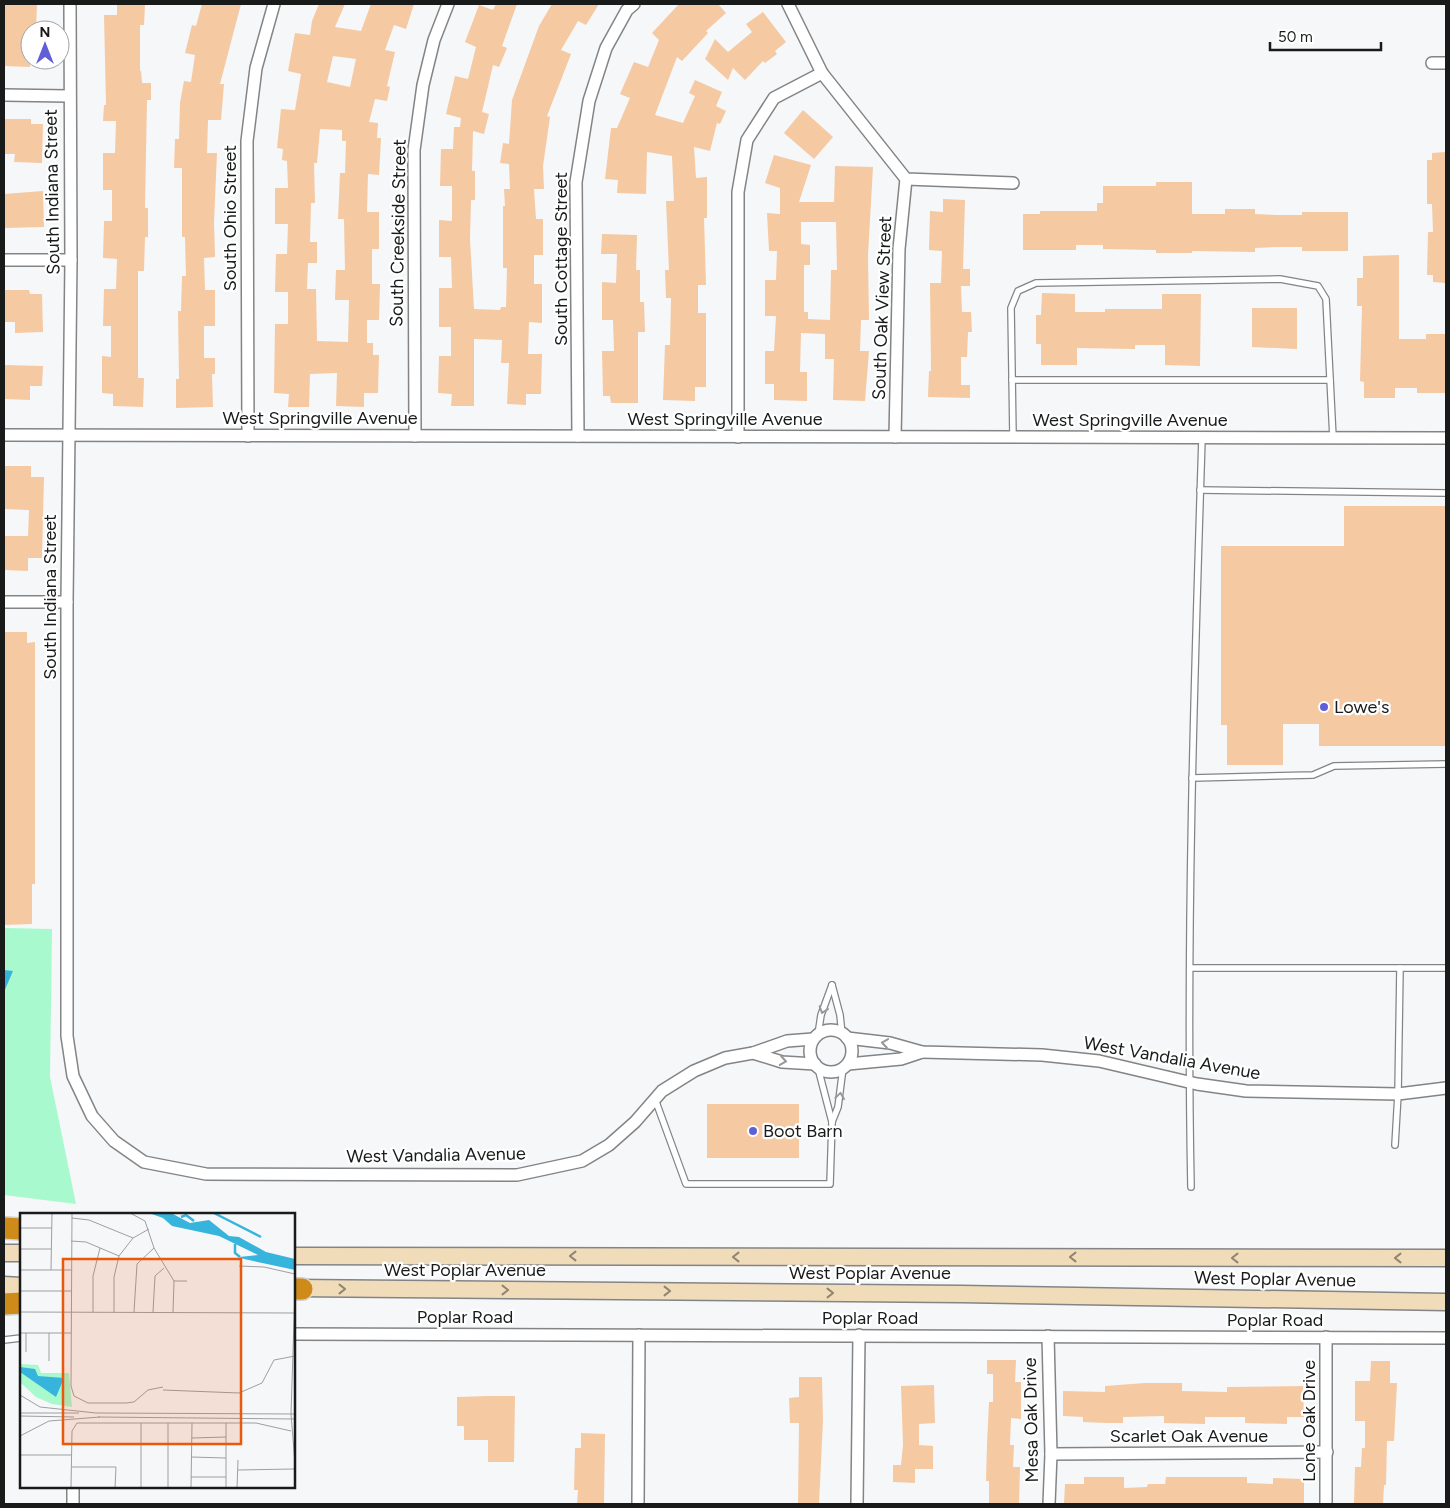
<svg xmlns="http://www.w3.org/2000/svg" width="1450" height="1508" font-family="Figtree,sans-serif">
<style>
.green{fill:#a8f9cd}
.water{fill:#37b4dc}
.building{fill:#f5c9a2;fill-rule:evenodd}
.lines{fill:none;stroke-linecap:round;stroke-linejoin:round}
.service-casing{stroke:#838486;stroke-width:8}
.minor-casing{stroke:#838486;stroke-width:14}
.secondary-casing{stroke:#838486;stroke-width:19}
.motorway-casing{stroke:#d1d1d1;stroke-width:24}
.service{stroke:#fff;stroke-width:5.5}
.minor{stroke:#fff;stroke-width:11}
.secondary{stroke:#f1dcba;stroke-width:16}
.motorway{stroke:#cf8b19;stroke-width:21}
.oneway{stroke:#989898}
.oneway2{stroke:#908572}
.poi-dot{fill:#605fd7;stroke:#fff;stroke-width:2}
.labels{text-anchor:middle;dominant-baseline:central;stroke-width:4.5;stroke-linejoin:round;paint-order:stroke}
.street-label{font-size:18px;fill:#191a1a;stroke:#fff}
.poi-label{font-size:18px;fill:#191a1a;stroke:#fff;text-anchor:start}
.inset-river{fill:none;stroke:#37b4dc;stroke-width:2.5}
.inset-road{fill:none;stroke:#9e9fa0;stroke-width:1}
.view{fill:#e8590c;fill-opacity:0.15;stroke:#e8590c;stroke-width:2.5}
.inset-edge{fill:none;stroke:#191a1a;stroke-width:2.5}
</style>
<rect width="100%" height="100%" fill="#f6f7f9"/>
<!-- green -->
<path class="green" d="M4,928L52,929L50,1077L76,1204L4,1195Z"/>
<!-- water -->
<path class="water" d="M4,970L13,971L4,992Z"/>
<!-- building -->
<g class="building">
<path d="M4,4H37L36,30H30V67L4,66Z"/>
<path d="M117,4H145L144,25H140V71H141L142,83H151V100H147L145,208H148V237H145L144,271H138V378H144L143,407L113,406V394L102,393V356L111,357V326H103L104,289H116L117,259L103,258L104,221H112V190H103V153H115L116,121H103L104,105H106L104,15H117Z"/>
<path d="M202,4H241L220,84H224L221,120H208L207,153H217L214,222L215,257L204,258L205,290H215V326H204V358H215V374H212L213,407L176,408V379H179L178,311H181L182,276H186L185,237H182V168H174L175,139H179L180,103L184,81L191,82L195,55L185,53L192,25L196,26Z"/>
<path d="M319,4H345L335,27L361,31L371,4H414L406,29L394,25L385,50L395,52L387,86L390,87L387,101L375,99L369,122L378,123L377,138H381L379,175L368,174L367,212H379V249H372V284H380L379,320H367V343H373V355H379L378,393H364V407L336,406L337,373L310,374L309,407H288L289,394L274,393L275,324H288V292H275L276,254H287L288,224H275V188H288L287,161L282,160L283,149L277,148L281,109L295,110L301,74L288,71L295,33L310,35L312,21ZM333,56L356,59L350,87L327,82ZM320,129L342,130V141H346L345,173H340L338,219H344L345,270H336L335,300H349L348,342L317,341L316,289H307L308,263H317V242H310L311,203H315L314,163H317Z"/>
<path d="M496,4H517L502,46L507,48L499,67L493,65L482,112L489,114L484,134L473,131L472,171H475V200H471L470,239L474,309L500,310L501,307H506L507,268H503V206H505L504,189H510L509,164L500,163L503,143L509,144L512,100L539,26L552,4H599L586,25L578,21L561,50L571,54L547,116L550,117L543,166L544,189H534L536,219H543V255H534V284H542V323L529,322L528,354H542L541,394H526V405L507,404L509,363H501L502,340L474,339V406H451L452,394L438,393L439,356H451V327H439V288H452L451,257H439V220L452,221V186H440L441,149H453L454,127H460L461,118L446,114L455,76L468,79L476,47L465,42L479,5L493,10Z"/>
<path d="M679,4H718L726,13L706,31L708,33L682,61L677,57L655,115L683,123L695,96L689,93L695,80L722,92L716,106L726,111L720,124L717,123L710,151L694,147L696,178L707,177V218H704L706,285H698V313H706V387H695V401L663,400L665,345H670L671,298H666L665,270H669L666,201H674L672,156L647,152L646,194L617,193L618,180L605,179L611,128H617L630,98L620,94L634,62L648,67L659,40L652,33Z"/>
<path d="M763,12L786,42L775,51L777,54L765,63L763,61L745,80L733,68L728,80L705,59L715,39L728,52L752,32L746,24Z"/>
<path d="M803,110L833,137L814,159L784,133Z"/>
<path d="M4,119H31V124H43L42,163L14,162L15,154H4Z"/>
<path d="M1446,152V283L1433,282V275H1427L1428,232H1433L1432,204H1427V160H1432V153Z"/>
<path d="M774,155L811,165L799,202H834L835,166L873,167L868,255L869,320H861L860,351H869L865,401L833,400L834,359H825V334L801,333L800,372H807V401L774,400V384H765V351H774L776,316H765V280H776L777,251H769L767,213L780,214V188L765,183ZM801,222H836L837,270H831L830,320L808,319V312H804V265H810V245L801,244Z"/>
<path d="M1156,182H1192V214H1225V209H1255V214L1276,215H1302V212H1348V251H1302V247H1275L1255,248V252L1192,251V253H1156V250L1103,249V245H1076V250H1023V214H1040V211H1097V203H1103V186H1156Z"/>
<path d="M43,191L44,227L4,228V194Z"/>
<path d="M943,199L965,200L963,269H970V286H961L962,312H971L972,332H968L967,357H961V385H970V398L928,397L929,371H931L930,283H941L942,251L929,250L930,211L943,212Z"/>
<path d="M602,234L637,235L636,270H640V302H644L645,332H638V403H611L610,396H603L602,351H614L613,320H602V282L616,283L617,254H601Z"/>
<path d="M1399,255V339H1426V334H1445L1446,393H1417V388H1395V398H1364V382L1360,381L1362,306H1357V278H1363V256Z"/>
<path d="M4,290H29L30,294H42L43,332L15,333V322H4Z"/>
<path d="M1042,293L1075,294V312H1105V309H1162V294H1201L1200,366L1165,365V345H1135V349L1077,348V365H1041V344H1036V315H1041Z"/>
<path d="M1252,308H1297V349L1252,347Z"/>
<path d="M4,365L43,366L42,386H30V400L4,399Z"/>
<path d="M4,466H31V477H44L42,558H28V571L4,570V536H28L29,510L4,509Z"/>
<path d="M1344,506H1446V746H1319V724H1283V765H1227V725H1221V546H1344Z"/>
<path d="M4,632H27V643L35,642V884H32V924L4,925Z"/>
<rect x="707" y="1104" width="92" height="54"/>
<path d="M987,1360H1016L1015,1382H1021V1419L1011,1418L1010,1445H1014L1013,1467H1020L1019,1504H989V1481H986L987,1444L989,1402H993V1374H987Z"/>
<path d="M1371,1361H1390V1383H1397L1394,1441H1387L1386,1485H1384L1383,1504H1354L1355,1467H1361L1362,1448H1365V1421H1355V1381H1370Z"/>
<path d="M799,1377H822L823,1420L819,1504H798L799,1423H790L789,1398L799,1397Z"/>
<path d="M1145,1383H1182V1391L1227,1392V1387L1303,1386L1304,1417H1287V1424L1245,1423V1417H1205V1424L1164,1423V1416L1123,1417V1423H1106L1083,1422V1417L1063,1416V1391L1105,1392V1386Z"/>
<path d="M934,1385L935,1423L919,1424V1445L933,1446V1469H915V1483L893,1482V1465H901L903,1445L901,1386Z"/>
<path d="M489,1396H515L514,1462H488V1440H464V1426H457V1397Z"/>
<path d="M581,1433L605,1434L604,1504H577L578,1490H574L575,1448H581Z"/>
<path d="M1084,1477H1124V1488L1147,1487L1148,1484H1165L1166,1477H1247V1483L1273,1484V1478L1304,1479V1504H1064L1065,1484H1084Z"/>
</g>
<g class="lines">
<defs>
<g id="service">
<path d="M1012,380H1330"/>
<path d="M1013,437L1011,308L1018,291L1036,283L1280,279L1318,286L1326,299L1333,438"/>
<path d="M1200,490L1446,493"/>
<path d="M1192,778L1313,775L1334,766L1446,764"/>
<path d="M1190,968H1446"/>
<path d="M832,985L840,1015L842,1034"/>
<path d="M818,1035L821,1015L832,985"/>
<path d="M818,1068L832,1122"/>
<path d="M655,1099L686,1184H830L832,1122L838,1107L843,1068"/>
<path d="M1395,1145L1398,1094L1400,968"/>
<path d="M1191,1187C1186,937 1194,687 1202,438"/>
<path d="M4,1340L21,1338"/>
</g>
<g id="minor">
<path d="M70,4L71,260L67,602V1036L73,1076L92,1116L114,1141L144,1162L206,1174L517,1175L582,1161L609,1145L635,1122L662,1091L694,1071L725,1058L753,1053L787,1041L813,1039"/>
<path d="M788,4L822,73L906,179L1013,183"/>
<path d="M1432,63H1446"/>
<path d="M4,95L68,96"/>
<path d="M4,260H71"/>
<path d="M4,435L1446,438"/>
<path d="M248,436L247,141L256,68L274,4"/>
<path d="M415,436L414,150L423,85L434,40L448,4"/>
<path d="M578,436L576,182L589,101L606,48L627,10L634,4"/>
<path d="M738,437V192L747,140L774,98L822,73"/>
<path d="M895,437L899,249L906,179"/>
<path d="M4,602H67"/>
<circle cx="831" cy="1051" r="21"/>
<path d="M847,1038L890,1043L922,1052L1042,1055L1099,1061L1197,1084L1246,1091L1398,1094L1446,1088"/>
<path d="M753,1053L782,1062L815,1064"/>
<path d="M848,1064L901,1059L922,1052"/>
<path d="M294,1334L1446,1338"/>
<path d="M1048,1336L1051,1454L1049,1504"/>
<path d="M1326,1337V1504"/>
<path d="M1051,1454L1327,1452"/>
<path d="M73,1504V1487"/>
<path d="M638,1504L639,1335"/>
<path d="M857,1504L859,1335"/>
</g>
<g id="secondary">
<path d="M4,1253H21"/>
<path d="M294,1256L1446,1258"/>
<path d="M4,1285L21,1286"/>
<path d="M294,1288L961,1294L1446,1302"/>
</g>
<g id="motorway">
<path d="M4,1228L21,1229"/>
<path d="M294,1289H302"/>
<path d="M4,1304L21,1303"/>
</g>
</defs>
<!-- service casing -->
<use href="#service" class="service-casing"/>
<!-- minor casing -->
<use href="#minor" class="minor-casing"/>
<!-- secondary casing -->
<use href="#secondary" class="secondary-casing"/>
<!-- motorway casing -->
<use href="#motorway" class="motorway-casing"/>
<!-- service -->
<use href="#service" class="service"/>
<!-- minor -->
<use href="#minor" class="minor"/>
<!-- secondary -->
<use href="#secondary" class="secondary"/>
<!-- motorway -->
<use href="#motorway" class="motorway"/>
</g>
<!-- one-way arrows -->
<defs><path id="oneway-chevron" d="M-2-3.5L2.5 0L-2 3.5" fill="none" stroke-width="1.6" stroke-linecap="round" stroke-linejoin="round" transform="scale(1.25)"/></defs>
<g class="oneway">
<use href="#oneway-chevron" transform="translate(823 1010) rotate(109)"/>
<use href="#oneway-chevron" transform="translate(885 1043) rotate(-172)"/>
<use href="#oneway-chevron" transform="translate(783 1061) rotate(9)"/>
<use href="#oneway-chevron" transform="translate(840 1096) rotate(-82)"/>
</g>
<g class="oneway2">
<use href="#oneway-chevron" transform="translate(573 1256) rotate(-180)"/>
<use href="#oneway-chevron" transform="translate(736 1257) rotate(-180)"/>
<use href="#oneway-chevron" transform="translate(1073 1257) rotate(-180)"/>
<use href="#oneway-chevron" transform="translate(1235 1258) rotate(-180)"/>
<use href="#oneway-chevron" transform="translate(1398 1258) rotate(-180)"/>
<use href="#oneway-chevron" transform="translate(342 1289)"/>
<use href="#oneway-chevron" transform="translate(505 1290)"/>
<use href="#oneway-chevron" transform="translate(667 1291)"/>
<use href="#oneway-chevron" transform="translate(830 1293)"/>
</g>
<!-- markers -->
<g class="poi-dot">
<circle cx="1324" cy="707" r="5"/>
<circle cx="753" cy="1131" r="5"/>
</g>
<g class="labels">
<!-- street labels -->
<g class="street-label">
<text transform="translate(52 192) rotate(-91)">South Indiana Street</text>
<text transform="translate(230 218) rotate(-90)">South Ohio Street</text>
<text transform="translate(398 233) rotate(-89)">South Creekside Street</text>
<text transform="translate(561 259) rotate(-90)">South Cottage Street</text>
<text transform="translate(882 308) rotate(-88)">South Oak View Street</text>
<text x="320" y="418">West Springville Avenue</text>
<text x="725" y="419">West Springville Avenue</text>
<text x="1130" y="420">West Springville Avenue</text>
<text transform="translate(50 597) rotate(-90)">South Indiana Street</text>
<text transform="translate(1172 1058) rotate(10)">West Vandalia Avenue</text>
<text transform="translate(436 1155) rotate(-1)">West Vandalia Avenue</text>
<text x="465" y="1270">West Poplar Avenue</text>
<text x="870" y="1273">West Poplar Avenue</text>
<text transform="translate(1275 1279) rotate(1)">West Poplar Avenue</text>
<text x="465" y="1317">Poplar Road</text>
<text x="870" y="1318">Poplar Road</text>
<text x="1275" y="1320">Poplar Road</text>
<text transform="translate(1031 1420) rotate(-91)">Mesa Oak Drive</text>
<text transform="translate(1309 1421) rotate(-90)">Lone Oak Drive</text>
<text x="1189" y="1436">Scarlet Oak Avenue</text>
</g>
<!-- poi labels -->
<g class="poi-label">
<text x="1334" y="707">Lowe's</text>
<text x="763" y="1131">Boot Barn</text>
</g>
</g>
<!-- overview -->
<g transform="translate(20 1213)">
<rect width="275" height="275" fill="#f6f7f9"/>
<path d="M0,151L18,152L21,160H49L52,194L32,191L16,184L0,169Z" fill="#a8f9cd"/>
<path d="M129,0H151L170,10L189,7L209,23L219,24L246,39L275,46V57L224,46L219,44L238,42L199,23L152,13L143,5ZM0,154L15,156L18,163L44,165L36,184L0,159Z" fill="#37b4dc"/>
<path class="inset-river" d="M194,0L241,24M161,4L166,2L174,8M215,31V40L220,44"/>
<path class="inset-road" d="M52,0L51,173L54,183L68,190H106L114,189L128,177L143,174M110,0L125,8L134,35L154,68H167M52,5L69,7L113,25M0,15H32M51,28L66,29L99,43M0,36H31M219,53L244,54L275,61M0,57H51M31,57L32,0M275,77L271,201L275,250M0,78H51M0,99L275,100M73,99V63L80,35M94,99V64L99,43L113,25L129,16M114,99L117,51L134,35M133,99L135,63L144,55M153,99L154,68M0,120H51M6,120V139M29,120V148M143,177L219,180L242,170L254,147L275,143M0,182L20,194L76,200M0,200H59M76,200L275,201M0,203L54,204M78,204L275,206M0,223L29,208L80,204M172,225L206,224M0,242H52M171,244L206,245M52,254H96L95,275M218,257L274,256M171,264H206M51,275L52,218L57,210H236L271,218M121,275V210M148,275V210M171,275L172,210M206,275V210M217,275L218,247"/>
<path class="view" d="M43,46H221V231H43Z"/>
<rect width="275" height="275" class="inset-edge"/>
</g>
<!-- border -->
<rect width="1450" height="1508" fill="none" stroke="#191a1a" stroke-width="10"/>
<!-- north arrow -->
<g transform="translate(45 45)"><circle r="24" fill="#ffffff" stroke="#a3a3a3"/>
<path d="M0-4L9 19L0 12L-9 19Z" fill="#605fd7"/>
<text y="-8" font-size="14" font-weight="bold" text-anchor="middle" fill="#191a1a">N</text>
</g>
<!-- scale -->
<path d="M1270 42v8h111v-8" fill="none" stroke="#191a1a" stroke-width="2.5"/>
<text x="1278" y="42" font-size="15" fill="#191a1a" stroke="#ffffff" stroke-width="4" paint-order="stroke">50 m</text>
</svg>
